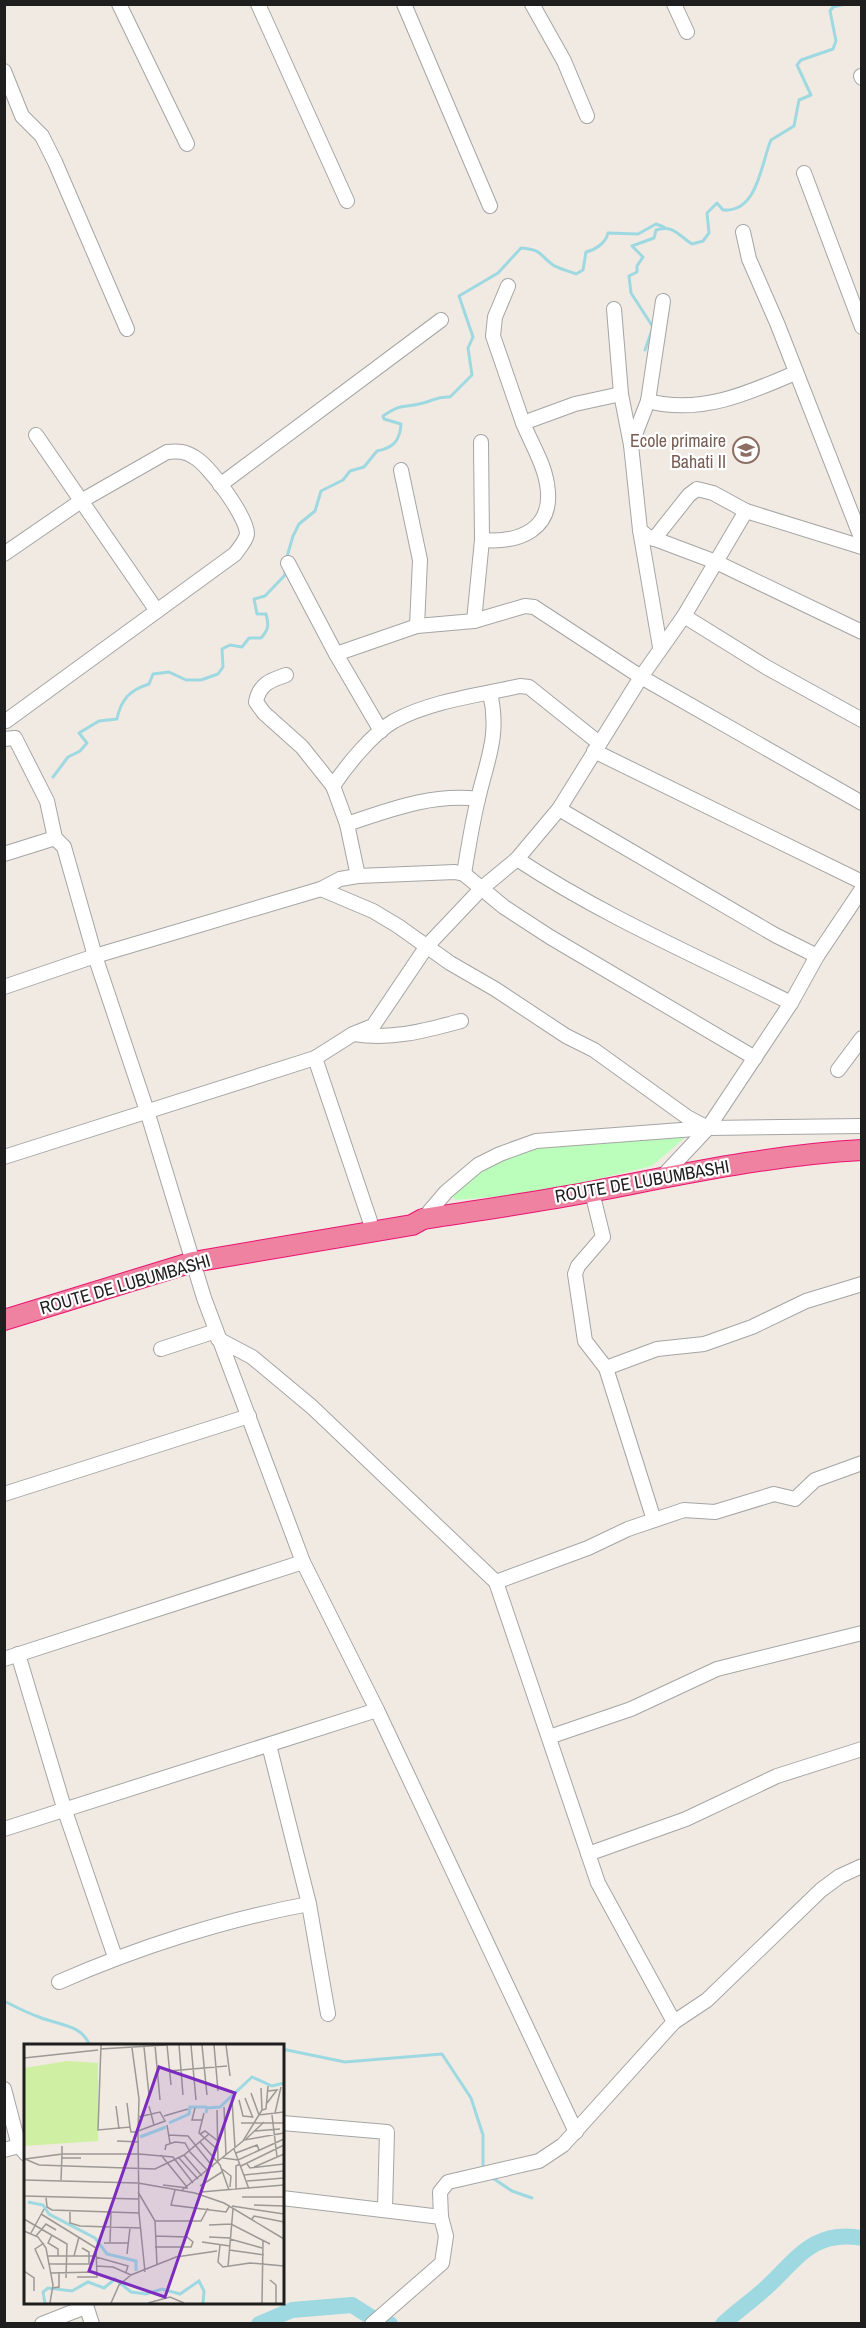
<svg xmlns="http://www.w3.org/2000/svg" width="866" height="2328" font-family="'Archivo Narrow',sans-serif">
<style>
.park{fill:#bbfebb}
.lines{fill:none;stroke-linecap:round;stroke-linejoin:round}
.stream{stroke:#9ed9e2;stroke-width:3}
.river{stroke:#9ed9e2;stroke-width:16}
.minor-casing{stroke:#a5a5a5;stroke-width:16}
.highway-casing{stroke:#ea1370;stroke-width:22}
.minor{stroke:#fff;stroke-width:14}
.highway{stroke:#ef82a0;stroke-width:20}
.labels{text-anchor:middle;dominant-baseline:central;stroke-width:4.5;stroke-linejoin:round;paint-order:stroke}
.education-label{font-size:18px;fill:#785e54;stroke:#fff;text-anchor:end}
.street-label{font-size:18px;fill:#1e1e1e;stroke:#fff}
.inset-river{fill:none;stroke:#9ed9e2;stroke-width:3}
.inset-road{fill:none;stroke:#9c9894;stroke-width:1.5}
.view{fill:#7b2cbf;fill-opacity:0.15;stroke:#7b2cbf;stroke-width:3}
.inset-edge{fill:none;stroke:#1e1e1e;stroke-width:3}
</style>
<rect width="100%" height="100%" fill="#f0eae2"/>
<!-- park -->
<path class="park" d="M689,1134L652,1166L538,1193L456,1200L449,1195L484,1164L538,1143Z"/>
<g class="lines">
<!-- stream -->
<g class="stream">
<path d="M849,4H856"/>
<path d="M645,350L653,327L631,293L629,276L637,272V266L643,257L632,246L654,238L656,230C673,224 679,236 692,244L703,241L709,233L707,213L717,203L723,210C758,213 761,163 771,140L794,126L799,100L811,95L797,65L801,60L833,49L836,41L830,11L833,7L846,4"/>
<path d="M286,560L293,536L299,524L315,511L321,491L343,480L350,471L364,467L377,451C393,448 400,441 401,424L384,419L383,416C404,402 402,409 423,403C435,400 437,396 450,397L472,375L468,348L473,337L459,296L498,273L521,248C543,250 538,254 553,265C559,269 569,271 576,274L583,270L586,252C595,250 606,243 608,233L638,234L656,224L664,227"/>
<path d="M53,777L68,757L80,751L87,743L79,733L99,721L117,719C121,699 130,690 149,684L153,674L169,672L186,680H201L218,674L223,667L222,649L230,645L242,647L249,638H261C269,629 269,625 266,614H257L254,599L265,596L285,575V569"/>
<path d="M4,2001C16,2007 27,2013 39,2017C58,2025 82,2024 90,2046"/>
<path d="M282,2049L345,2062L442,2054L471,2098L483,2135V2169"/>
<path d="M491,2177L512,2191L532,2198"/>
</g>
<!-- river -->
<g class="river">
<path d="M259,2324L292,2310L352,2305L374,2319L390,2324"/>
<path d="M723,2324C737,2311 753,2300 767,2287C797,2259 814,2229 862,2238"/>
</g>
<defs>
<g id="minor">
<path d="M119,4L187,144"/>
<path d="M258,4L347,201"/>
<path d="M404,4L490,206"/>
<path d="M532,4L564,61L587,116"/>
<path d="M674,4L687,32"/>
<path d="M4,71L22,116L42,136L55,162L127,329"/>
<path d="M861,76L862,78"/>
<path d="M804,173L862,327"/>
<path d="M743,232L749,259L777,323L862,540"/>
<path d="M508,286L495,317L493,336L523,423L575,404L621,394"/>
<path d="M614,309L621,394L631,445L640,530L647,536L716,562L862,632"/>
<path d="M648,401C700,415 749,393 795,373"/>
<path d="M36,435L157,611"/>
<path d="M631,445L648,401L663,301"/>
<path d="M401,470L420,560L417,626"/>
<path d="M220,485L441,320"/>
<path d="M640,530L660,647"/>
<path d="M654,539L689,495L697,489L713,493L746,511L862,547"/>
<path d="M482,540C519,543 555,530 547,484C544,463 531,443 523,423"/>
<path d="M4,554L81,501L167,452C178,451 185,451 194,457C209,465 247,517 247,534C246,541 239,548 235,554L6,721"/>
<path d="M288,563L336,654L381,731"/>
<path d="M684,616L766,667L862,720"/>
<path d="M474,621L482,540L481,442"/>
<path d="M336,654L417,626L474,621L525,606L534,607L641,677L862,803"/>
<path d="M286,675C271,680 259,684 256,702L264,713L302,747L333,786"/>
<path d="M4,739L15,738L47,801L55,838L64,847L95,956L147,1111L204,1298L303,1562L377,1710L576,2132"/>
<path d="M594,751L862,882"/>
<path d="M559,809L775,935L817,956"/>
<path d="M347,824L333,786C346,766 373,733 394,721C431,701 479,695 520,686L529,687L599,743"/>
<path d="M4,854L55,838"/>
<path d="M517,859C603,916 699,957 791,1003"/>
<path d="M464,874C468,849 472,824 478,799C487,760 500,735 490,693"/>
<path d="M358,876L347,824C389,810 433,793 478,799"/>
<path d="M321,889L373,911L398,926L450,963L495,989L566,1036L594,1050L687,1117L706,1127"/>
<path d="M4,987L95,956L321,889L340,879L358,876L455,872L464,874L504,907L550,937L755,1058"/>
<path d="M354,1034C392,1040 424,1031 461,1021"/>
<path d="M315,1058L370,1221"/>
<path d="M838,1070L862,1038"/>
<path d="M4,1157L315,1058L353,1034L373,1026L427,946L482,888L517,859L559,809L641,677L684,616L746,511"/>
<path d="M661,1178L708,1128L791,1003L817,956L862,889"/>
<path d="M592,1192L603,1237L578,1266L575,1274L585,1341L606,1368L657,1349L704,1344L752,1327L806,1301L862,1284"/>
<path d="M423,1219L446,1192L478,1165L500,1154L536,1141L708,1128L862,1126"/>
<path d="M218,1339L252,1357L312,1407L496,1582L598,1883L674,2022"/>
<path d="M161,1349L216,1331"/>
<path d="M606,1368L654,1520"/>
<path d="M4,1494L249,1416"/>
<path d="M496,1582L588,1548L628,1529L684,1510L715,1512L774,1494L795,1499L815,1480L862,1463"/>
<path d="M18,1654L65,1811L115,1957"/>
<path d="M4,1659L303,1562"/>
<path d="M549,1737L631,1709L717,1669L862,1633"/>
<path d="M269,1745L309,1904L328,2014"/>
<path d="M4,1829L377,1710"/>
<path d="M588,1854L686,1819L777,1776L862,1749"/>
<path d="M59,1982C136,1948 226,1919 309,1904"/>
<path d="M4,2089L19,2146L26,2154"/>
<path d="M282,2123L387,2132L385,2208"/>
<path d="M4,2150L19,2146"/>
<path d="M282,2198L441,2217L446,2236L442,2263L372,2324"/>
<path d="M441,2217L440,2192L448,2182L539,2161L563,2145L674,2022L707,2000L821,1890L840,1876L862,1866"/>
<path d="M85,2302L92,2324"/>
<path d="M42,2324L80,2309L85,2303"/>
</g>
<path id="highway" d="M4,1320L193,1262L412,1225L423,1219C480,1210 538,1202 595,1191C684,1174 771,1155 862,1150"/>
</defs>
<!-- minor casing -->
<use href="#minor" class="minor-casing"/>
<!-- highway casing -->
<use href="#highway" class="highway-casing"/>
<!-- minor -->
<use href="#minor" class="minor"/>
<!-- highway -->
<use href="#highway" class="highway"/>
</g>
<!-- icons -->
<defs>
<symbol id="school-ring" viewBox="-11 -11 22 22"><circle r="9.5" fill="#fff" stroke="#8d6e63" stroke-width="1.5"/><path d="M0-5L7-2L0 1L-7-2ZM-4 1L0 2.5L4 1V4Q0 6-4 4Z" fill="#8d6e63"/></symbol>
</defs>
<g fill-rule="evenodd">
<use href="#school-ring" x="731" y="435" width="30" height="30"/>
</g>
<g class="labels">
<!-- education labels -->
<g class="education-label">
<text x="726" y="440">Ecole primaire<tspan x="726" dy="21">Bahati II</tspan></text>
</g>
<!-- street labels -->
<g class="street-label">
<text transform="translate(642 1181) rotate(-10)">ROUTE DE LUBUMBASHI</text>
<text transform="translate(125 1284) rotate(-16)">ROUTE DE LUBUMBASHI</text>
</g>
</g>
<!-- overview -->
<g transform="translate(24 2044)">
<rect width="260" height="260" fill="#f0eae2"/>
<path d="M44,17L74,19V97L0,102V24Z" fill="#cfefa3"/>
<path class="inset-river" d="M182,69L183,64L196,63L228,33L248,42L260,39M145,79L165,70L166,63H183M116,93L142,83M4,158L19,161L25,170L71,194L83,210L112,217V227M21,259L19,248L24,244L48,247L64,238L80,244L91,235L107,248L122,250L138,245L156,250L175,237L180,247L179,259"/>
<path class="inset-road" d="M77,1L74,86L106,83L107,88H114L115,169L121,228M131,1L136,56M143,1L147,41M155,1L159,51M167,1L172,56M178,1L183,51M190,1L194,47M202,1L206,32M120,3L125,51M108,4L115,55L114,88M76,5L142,1M0,14L74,6M145,27L203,22M237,44L238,66M227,49L235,71L260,68M221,54L229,74M208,56L211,104M215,56L219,72L229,73M103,59L106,83M243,59L253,46L244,47M92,62L95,85M125,62L130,81M200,63L202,111M171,64L168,76H178M193,66L194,117M180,69L175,89L194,106M251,69L257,43M248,71L253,113M140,72L164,65M114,73L136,68L141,77L114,87M217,79H260M143,81L146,99M231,87L256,85M176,90L181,87L194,97M145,91L164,92L189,123M222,95L240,78M220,96L260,89M93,97L115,98M176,98L196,121L205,146M210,105L225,145M141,106L142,101L151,98L161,99L165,106M165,107L184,127M212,109L233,101L235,106M137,111L163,143M160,111L178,132M38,114H57M155,114L174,135M199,114L214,116L260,95M1,115L15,121L131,125L160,111L185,90M1,115L38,110V102M223,120L226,124L260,120M217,122L260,101M230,123L260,110M198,125L207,132L206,143M220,131L260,127M0,136L114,139L171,149L200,159L260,195M37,136L38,110H115L149,113L169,139M223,137L260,134M139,141L164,144M176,142L198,128M212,145V122L216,120M151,146L147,161L202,168L205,163M158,146L219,97L238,66L242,65L244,42M114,148L131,177L133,221M177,148L260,141M0,152L114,155M22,153L23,163L28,166L115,169M218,153H260M230,161L260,162M208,162L260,170M46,168V179L56,182L117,184M17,170L72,204L73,233H53M0,175L43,200L42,234M228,175L230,172L260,178M131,177H177L184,164M185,181L207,180L246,200M0,187L14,193L22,204L29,241L26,259M7,189L20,165M28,191L24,199L34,205V212M12,192L22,180L32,186M185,193L206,194M206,195L238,204M86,198L87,169M178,198L206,202M20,199L11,205L20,225M80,199H105M196,201L194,218L199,223L226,219L260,222M131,203H167L169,198L163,193L131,192M205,206L240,211M103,210L106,184M23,212H72M50,212L55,193M72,213L104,222L102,228M25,220H65V208L58,204M73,222L89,223L107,231L95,241L87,259M204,223L209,165M0,227L10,234V247M27,229L73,228M107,231L152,213L193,207M246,236L252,241V259M28,244L35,243V228M124,259L146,253L160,259M238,259L239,197"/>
<path class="view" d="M135,23L211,49L141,253L65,227Z"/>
<rect width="260" height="260" class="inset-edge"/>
</g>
<!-- border -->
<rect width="866" height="2328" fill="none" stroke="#1e1e1e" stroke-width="12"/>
</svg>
